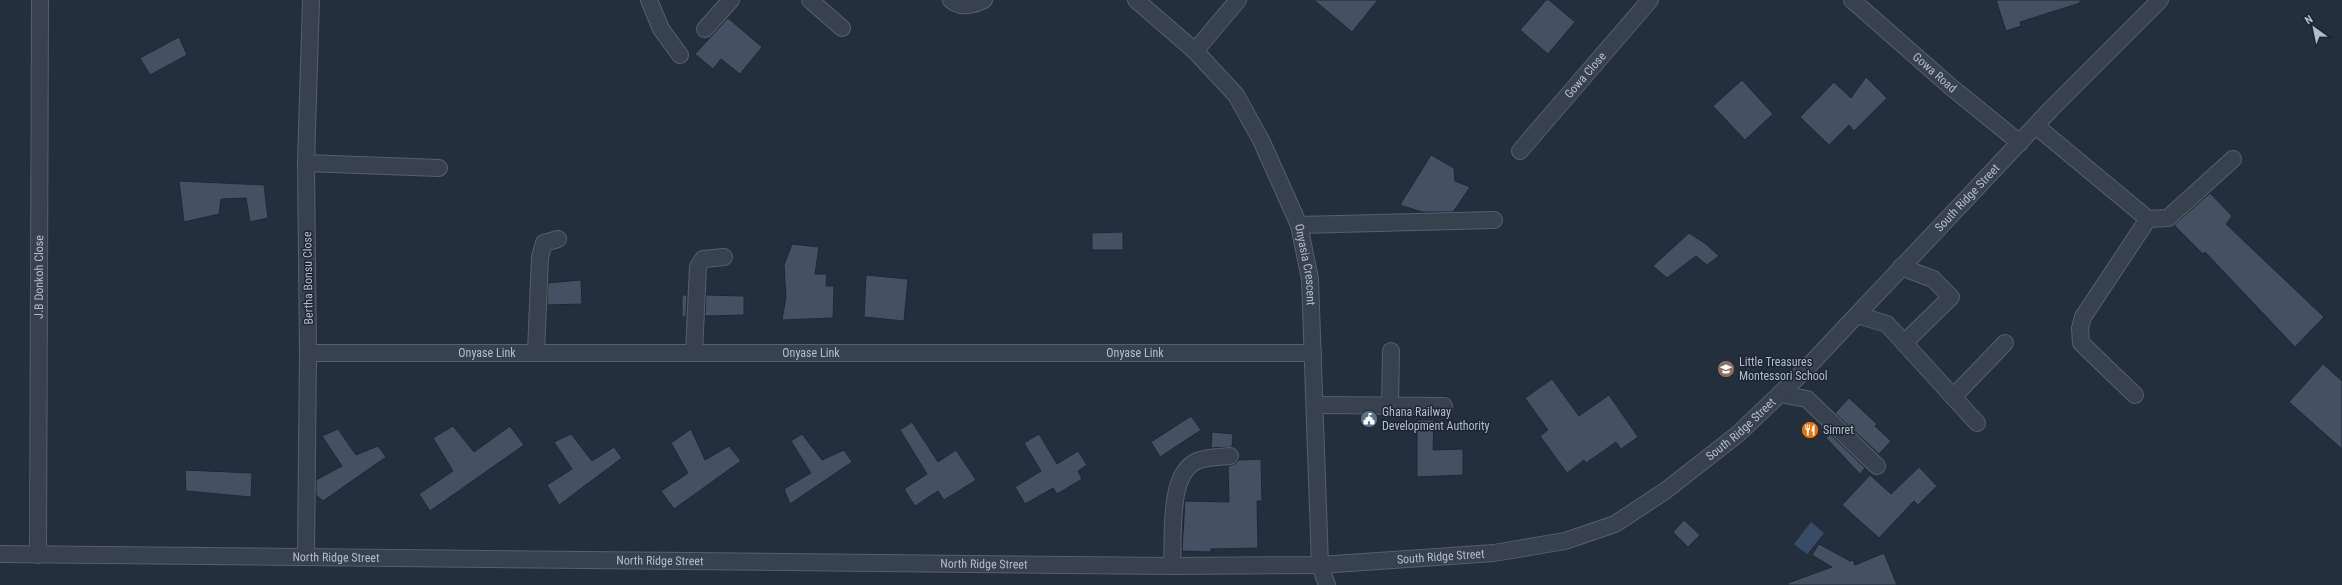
<svg xmlns="http://www.w3.org/2000/svg" width="2342" height="585" font-family="'Roboto Condensed',sans-serif">
<style>
.water{fill:#394c67}
.building{fill:#455162;stroke:#1f2835}
.lines{fill:none;stroke-linecap:round;stroke-linejoin:round}
.minor-casing{stroke:#565f6c;stroke-width:18}
.minor{stroke:#38414e;stroke-width:16}
.labels{text-anchor:middle;dominant-baseline:central;stroke-width:3;stroke-linejoin:round;paint-order:stroke}
.street-label{font-size:12px;fill:#b4bcc9;stroke:#1d2633}
.poi-label{font-size:12px;fill:#b4bcc9;stroke:#1d2633;text-anchor:start}
</style>
<rect width="100%" height="100%" fill="#242f3e"/>
<!-- water -->
<path class="water" d="M1811,522L1824,533L1807,554L1794,544Z"/>
<!-- building -->
<g class="building">
<path d="M1314,0H1378L1352,32Z"/>
<path d="M1546,0H1549L1575,22L1548,54L1520,30Z"/>
<path d="M1996,0H2080V3L2020,22L2021,26L2006,31Z"/>
<path d="M728,18L762,47L740,74L721,59L713,69L695,54Z"/>
<path d="M179,37L187,55L150,75L140,58Z"/>
<path d="M1866,77L1887,98L1854,131L1849,125L1829,145L1800,117L1834,82L1851,98Z"/>
<path d="M1742,80L1773,114L1745,140L1713,106Z"/>
<path d="M1431,155L1454,168L1455,181L1470,187L1453,212H1422L1400,205Z"/>
<path d="M179,181L264,185L268,218L250,222L246,198L221,199L219,214L184,222Z"/>
<path d="M2210,193L2232,216L2226,224L2324,317L2295,347L2205,252L2203,254L2174,225Z"/>
<path d="M1123,232V250H1092V233Z"/>
<path d="M1689,233L1706,244L1719,256L1707,265L1696,256L1667,278L1653,266Z"/>
<path d="M792,244L819,247L815,274H827L826,286H834L833,318L782,320L786,297L784,265Z"/>
<path d="M866,275L908,279L904,321L864,317Z"/>
<path d="M581,280L582,304L547,305L548,283Z"/>
<path d="M682,295H687L686,317H682Z"/>
<path d="M706,295L744,296V315L705,316Z"/>
<path d="M2323,364L2342,381V449L2289,402Z"/>
<path d="M1552,379L1579,416L1609,395L1638,437L1621,449L1616,442L1586,463L1584,460L1567,473L1540,436L1548,430L1525,398Z"/>
<path d="M1849,398L1877,424L1875,426L1891,441L1879,454L1835,413Z"/>
<path d="M1191,416L1201,430L1160,457L1151,442Z"/>
<path d="M1417,420H1434L1433,450L1463,449V475L1417,477Z"/>
<path d="M912,422L938,462L956,450L976,480L944,500L938,491L915,506L904,489L927,474L900,430Z"/>
<path d="M453,426L474,452L510,426L524,445L430,511L419,494L453,471L433,438Z"/>
<path d="M338,429L356,455L378,446L386,457L323,501L316,495V480L342,466L322,436Z"/>
<path d="M691,429L705,460L729,446L741,461L674,509L661,491L688,473L671,443Z"/>
<path d="M1212,432L1233,434L1232,447L1211,448Z"/>
<path d="M571,434L592,461L614,447L622,458L559,505L547,485L572,469L554,442Z"/>
<path d="M802,434L822,460L844,450L852,462L790,504L784,489L811,473L791,441Z"/>
<path d="M1039,434L1057,464L1078,451L1087,465L1078,471L1082,479L1057,494L1053,488L1025,504L1015,487L1041,471L1024,443Z"/>
<path d="M1830,434L1865,468L1860,474L1826,438Z"/>
<path d="M1261,459L1262,501H1257L1258,548L1211,549V552L1182,551L1185,501L1229,502L1228,466L1235,464L1239,460Z"/>
<path d="M1919,467L1937,486L1918,505L1914,501L1879,538L1842,505L1870,475L1891,494Z"/>
<path d="M185,470L252,473L251,497L186,491Z"/>
<path d="M1684,520L1700,535L1688,547L1673,532Z"/>
<path d="M1819,544L1850,561L1853,560L1855,565L1884,553L1897,585H1788V583L1832,567L1812,555Z"/>
</g>
<g class="lines">
<defs>
<g id="minor">
<path d="M649,0L661,29L680,55"/>
<path d="M810,0L842,28"/>
<path d="M951,0C961,9 973,5 984,0"/>
<path id="s1" d="M1136,0L1195,51L1236,95L1261,140L1299,225L1310,279L1320,565L1327,585"/>
<path id="s2" d="M1852,0L1951,87L2020,143"/>
<path d="M705,29L731,0"/>
<path d="M1195,51L1238,0"/>
<path d="M2036,126L2148,219"/>
<path id="s3" d="M1520,151L1650,0"/>
<path d="M306,163L439,168"/>
<path d="M1299,225L1494,220"/>
<path d="M1901,267L1933,279L1951,297L1904,343"/>
<path d="M1857,315L1887,324L1977,423"/>
<path d="M536,352L540,257L544,243L558,239"/>
<path d="M694,352L698,267L703,259L724,257"/>
<path id="s4" d="M308,353H1313"/>
<path d="M1780,394L1807,399L1877,466"/>
<path d="M2135,395L2081,343L2080,328L2083,317L2148,219L2168,218L2233,159"/>
<path d="M1953,397L2005,343"/>
<path d="M1315,405L1444,406"/>
<path d="M1390,405L1391,351"/>
<path id="s5" d="M0,554L1172,566L1320,565L1494,553L1565,541L1615,524L1665,491L1738,434L1804,371L2052,108L2160,0"/>
<path id="s6" d="M38,555L40,0"/>
<path d="M306,556L308,353L306,163L311,0"/>
<path d="M1172,566C1174,538 1167,474 1197,461C1206,457 1221,457 1230,456"/>
</g>
</defs>
<!-- minor casing -->
<use href="#minor" class="minor-casing"/>
<!-- minor -->
<use href="#minor" class="minor"/>
</g>
<!-- icons -->
<defs>
<symbol id="school-disc" viewBox="-11 -11 22 22"><circle r="9.5" fill="#8d6e63" stroke="#1d2633"/><path d="M0-5L7-2L0 1L-7-2ZM-4 1L0 2.5L4 1V4Q0 6-4 4Z" fill="#fff"/></symbol>
<symbol id="civic-disc" viewBox="-11 -11 22 22"><circle r="9.5" fill="#5c6f8a" stroke="#1d2633"/><path d="M-.6-6.5H3V-4.5H.6V-3L4-1V1h2V6H-6V1h2V-1L-.6-3ZM-1.2 2.5V6h2.4V2.5Z" fill="#fff"/></symbol>
<symbol id="restaurant-disc" viewBox="-11 -11 22 22"><circle r="9.5" fill="#e8710a" stroke="#1d2633"/><path d="M-5-6h1v4h1v-4h1v4h1v-4h1v5L-1.5 .5V6h-2V.5L-5-1ZM5-6V6H3V1.5H1.5Q1.5-4 5-6Z" fill="#fff"/></symbol>
</defs>
<g fill-rule="evenodd">
<use href="#school-disc" x="1716" y="359" width="20" height="20"/>
<use href="#civic-disc" x="1359" y="409" width="20" height="20"/>
<use href="#restaurant-disc" x="1800" y="420" width="20" height="20"/>
</g>
<g class="labels">
<!-- street labels -->
<g class="street-label">
<text stroke="none"><textPath href="#s2" startOffset="110">Gowa Road</textPath></text>
<text stroke="none"><textPath href="#s3" startOffset="100">Gowa Close</textPath></text>
<text stroke="none"><textPath href="#s5" startOffset="2101">South Ridge Street</textPath></text>
<text stroke="none"><textPath href="#s1" startOffset="323">Onyasia Crescent</textPath></text>
<text stroke="none"><textPath href="#s6" startOffset="278">J.B Donkoh Close</textPath></text>
<text transform="translate(308 278) rotate(-91)">Bertha Bonsu Close</text>
<text stroke="none"><textPath href="#s4" startOffset="179">Onyase Link</textPath></text>
<text stroke="none"><textPath href="#s4" startOffset="503">Onyase Link</textPath></text>
<text stroke="none"><textPath href="#s4" startOffset="827">Onyase Link</textPath></text>
<text stroke="none"><textPath href="#s5" startOffset="1777">South Ridge Street</textPath></text>
<text stroke="none"><textPath href="#s5" startOffset="336">North Ridge Street</textPath></text>
<text stroke="none"><textPath href="#s5" startOffset="1441">South Ridge Street</textPath></text>
<text stroke="none"><textPath href="#s5" startOffset="660">North Ridge Street</textPath></text>
<text stroke="none"><textPath href="#s5" startOffset="984">North Ridge Street</textPath></text>
</g>
<!-- poi labels -->
<g class="poi-label">
<text x="1739" y="362">Little Treasures<tspan x="1739" dy="14">Montessori School</tspan></text>
<text x="1382" y="412">Ghana Railway<tspan x="1382" dy="14">Development Authority</tspan></text>
<text x="1823" y="430">Simret</text>
</g>
</g>
<!-- north arrow -->
<g transform="translate(2314 28) rotate(327)" stroke="#1d2633" stroke-width="3" paint-order="stroke">
<path d="M0-3L7 15L0 10L-7 15Z" fill="#b4bcc9"/>
<text y="-6" font-size="11" font-weight="bold" text-anchor="middle" fill="#b4bcc9">N</text>
</g>
</svg>
